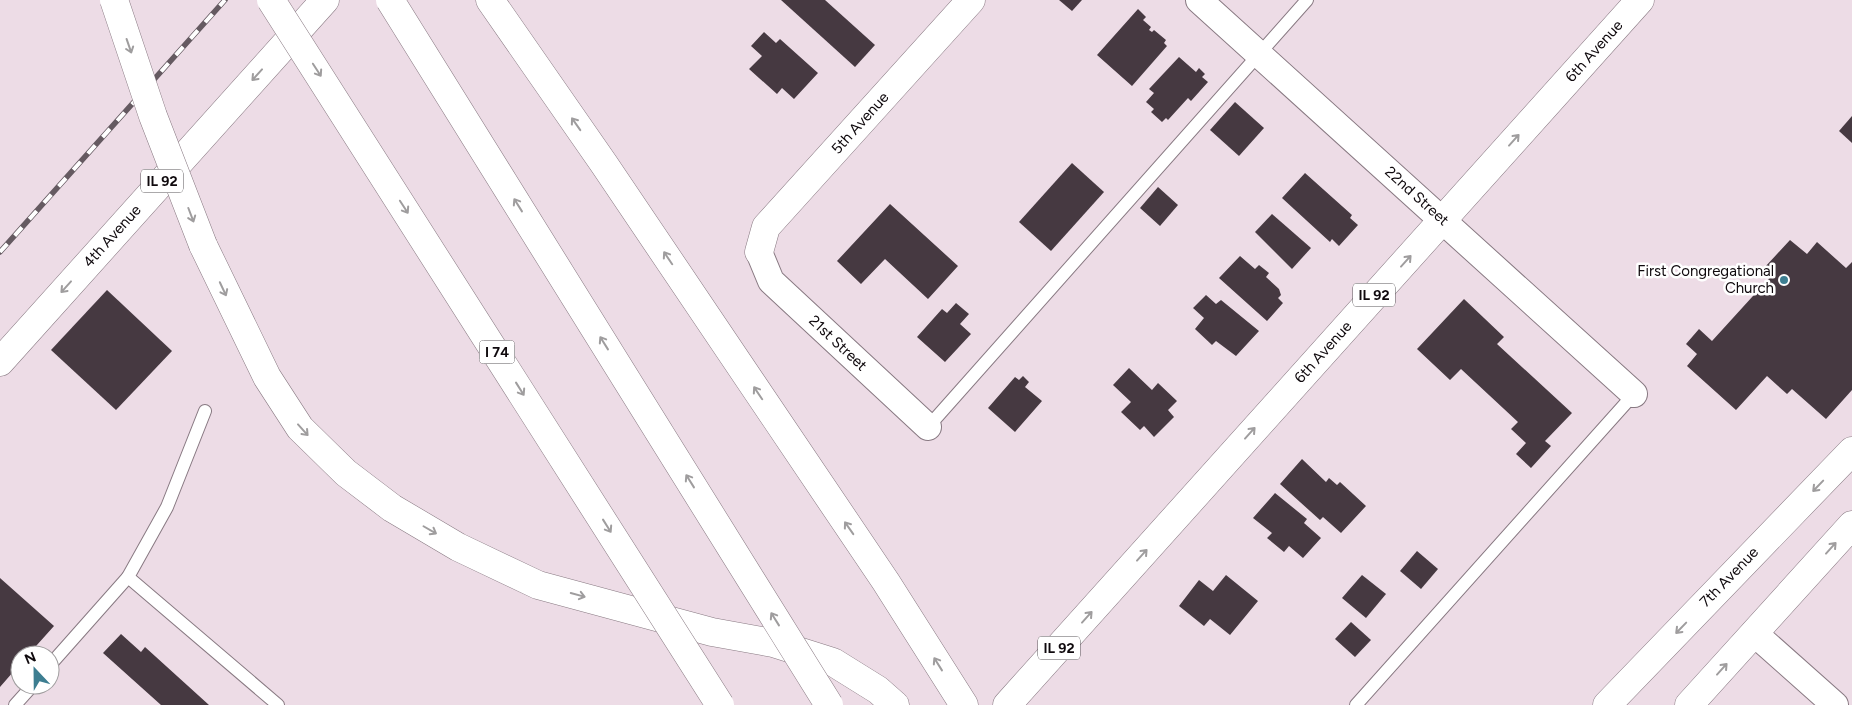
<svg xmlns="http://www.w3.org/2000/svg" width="1852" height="705" font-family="Figtree,sans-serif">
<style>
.building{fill:#463941}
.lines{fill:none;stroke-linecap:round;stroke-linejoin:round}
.lane-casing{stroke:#887982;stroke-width:14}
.street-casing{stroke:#887982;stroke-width:28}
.secondary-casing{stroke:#887982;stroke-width:29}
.primary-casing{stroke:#887982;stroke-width:29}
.highway-casing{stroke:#887982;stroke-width:29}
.lane{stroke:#fff;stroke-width:12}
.street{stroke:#fff;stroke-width:26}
.secondary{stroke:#fff;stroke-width:28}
.primary{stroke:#fff;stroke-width:28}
.highway{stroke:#fff;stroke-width:28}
.rail-casing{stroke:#655a61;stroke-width:5.5}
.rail{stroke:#fff;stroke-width:4;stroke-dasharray:11;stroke-linecap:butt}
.highway-bridge-casing{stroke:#887982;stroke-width:29;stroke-linecap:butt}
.highway-bridge{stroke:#fff;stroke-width:28}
.oneway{stroke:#9f9d9e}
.poi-dot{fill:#3d7e91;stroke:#fff;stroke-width:2}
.labels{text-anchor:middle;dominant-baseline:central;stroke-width:5;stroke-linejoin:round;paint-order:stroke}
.shield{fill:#fff;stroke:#575356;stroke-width:1}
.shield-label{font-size:14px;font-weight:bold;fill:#0f090d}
.street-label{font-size:15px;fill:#0f090d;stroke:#fff}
.poi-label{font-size:15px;fill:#0f090d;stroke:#fff;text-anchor:end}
</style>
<rect width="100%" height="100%" fill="#eddce6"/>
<!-- building -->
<g class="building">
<path d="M781,0H825L875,45L855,67Z"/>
<path d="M1059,0H1082L1072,11Z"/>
<path d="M1138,9L1146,17L1143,20L1151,27L1149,30L1152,32L1154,30L1166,40L1164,43L1167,46L1132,86L1097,55Z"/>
<path d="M764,32L776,43L780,39L818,73L794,99L782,88L777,94L749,69L762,56L751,46Z"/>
<path d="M1179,57L1196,72L1199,68L1205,74L1202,77L1208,82L1191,101L1188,98L1168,120L1166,118L1162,122L1151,112L1154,109L1146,102L1154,93L1149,89Z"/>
<path d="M1235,102L1264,128L1239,156L1210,130Z"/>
<path d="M1852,116V143L1839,131Z"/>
<path d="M1072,163L1104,192L1051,251L1019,222Z"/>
<path d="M1305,173L1352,215L1350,218L1358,225L1339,246L1332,239L1330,242L1282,198Z"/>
<path d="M1158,187L1178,205L1160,226L1140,208Z"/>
<path d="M890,204L958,266L928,299L885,259L861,284L837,261Z"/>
<path d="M1272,214L1311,248L1292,269L1255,232Z"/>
<path d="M1790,240L1807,254L1817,242L1846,268L1852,262V390L1826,419L1792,389L1787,394L1767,376L1736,410L1687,366L1697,354L1686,344L1699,329L1712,341L1773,274L1765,267Z"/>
<path d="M1240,256L1255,269L1259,265L1269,273L1266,277L1279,289L1281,295L1278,298L1283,303L1267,321L1219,278Z"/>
<path d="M107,290L172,351L116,410L51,350Z"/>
<path d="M1206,295L1216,304L1221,300L1259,331L1236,356L1216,341L1212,345L1195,329L1204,318L1193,308Z"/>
<path d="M1464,299L1504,337L1497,344L1572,413L1545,441L1551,446L1531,468L1516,454L1526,443L1511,429L1518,422L1461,369L1450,380L1417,349Z"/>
<path d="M956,303L969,314L960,324L971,334L945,362L917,337L942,309L947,313Z"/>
<path d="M1129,368L1152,390L1158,383L1177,401L1168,410L1174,417L1154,437L1144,426L1140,430L1121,412L1131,402L1113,385Z"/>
<path d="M1023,376L1029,382L1025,387L1042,401L1015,432L988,408L1015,377L1019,380Z"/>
<path d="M1302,459L1326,482L1329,478L1337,485L1340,482L1366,506L1341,533L1323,517L1320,520L1280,484Z"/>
<path d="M1275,493L1307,519L1304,523L1321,538L1303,558L1289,546L1284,552L1267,538L1272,533L1253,518Z"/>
<path d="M1417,551L1438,569L1421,589L1400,571Z"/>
<path d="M1226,575L1258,601L1230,635L1210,619L1204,626L1179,606L1199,580L1213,591Z"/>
<path d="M1362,575L1386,594L1366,618L1342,598Z"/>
<path d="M0,578L54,626L28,655H20V664L0,687Z"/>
<path d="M1351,622L1371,640L1355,657L1335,639Z"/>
<path d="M121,634L141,652L145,647L209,705H161L103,653Z"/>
</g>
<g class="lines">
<defs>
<g id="lane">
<path d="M205,411L167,507L128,577L278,705"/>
<path d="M928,427L1307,0"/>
<path d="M50,665L128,577"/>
<path d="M15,705L33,685"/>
<path d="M1356,705L1634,394"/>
</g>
<g id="street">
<path d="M1199,0L1634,394"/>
<path d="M759,252L771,281L928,427"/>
<path d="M1754,633L1835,705"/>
</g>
<g id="secondary">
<path d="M759,252L766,227L971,0"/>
<path d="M1607,705L1852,451"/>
<path d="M1689,705L1852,525"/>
</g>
<g id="primary">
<path d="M0,362L325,0"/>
<path d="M1007,705L1640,0"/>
</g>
<g id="highway">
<path d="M490,0L604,164L886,582L964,705"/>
<path d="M203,245L267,377L300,428L346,473L392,508L458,547L538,585L712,632L773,643L833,662L878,690L895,705"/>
</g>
</defs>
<!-- lane casing -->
<use href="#lane" class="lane-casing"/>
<!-- street casing -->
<use href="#street" class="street-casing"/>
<!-- secondary casing -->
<use href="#secondary" class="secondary-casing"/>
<!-- primary casing -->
<use href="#primary" class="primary-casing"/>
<!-- highway casing -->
<use href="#highway" class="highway-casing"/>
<!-- lane -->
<use href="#lane" class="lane"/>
<!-- street -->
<use href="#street" class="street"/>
<!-- secondary -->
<use href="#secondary" class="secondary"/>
<!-- primary -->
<use href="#primary" class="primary"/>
<!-- highway -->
<use href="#highway" class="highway"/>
<defs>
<path id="rail" d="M0,252L225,0"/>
</defs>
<!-- rail casing -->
<use href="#rail" class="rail-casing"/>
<!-- rail -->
<use href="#rail" class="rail"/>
<defs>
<g id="highway-bridge">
<path d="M114,0L153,116L203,245"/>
<path d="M271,0L720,705"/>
<path d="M390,0L829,705"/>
</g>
</defs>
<!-- highway-bridge casing -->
<use href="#highway-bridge" class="highway-bridge-casing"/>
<!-- highway-bridge -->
<use href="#highway-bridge" class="highway-bridge"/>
</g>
<!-- one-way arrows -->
<defs><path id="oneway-shaft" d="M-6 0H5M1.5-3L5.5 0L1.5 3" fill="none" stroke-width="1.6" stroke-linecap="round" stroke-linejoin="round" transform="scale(1.25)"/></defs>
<g class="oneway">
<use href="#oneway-shaft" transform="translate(129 46) rotate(71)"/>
<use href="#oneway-shaft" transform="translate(317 70) rotate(57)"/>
<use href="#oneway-shaft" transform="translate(257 75) rotate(132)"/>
<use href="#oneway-shaft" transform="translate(576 124) rotate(-125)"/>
<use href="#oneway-shaft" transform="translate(1514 140) rotate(-48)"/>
<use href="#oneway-shaft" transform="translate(518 205) rotate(-122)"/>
<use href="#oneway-shaft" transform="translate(404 207) rotate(57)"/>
<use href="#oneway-shaft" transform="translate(191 215) rotate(69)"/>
<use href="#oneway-shaft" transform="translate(668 258) rotate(-124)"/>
<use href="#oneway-shaft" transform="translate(1406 261) rotate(-48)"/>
<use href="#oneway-shaft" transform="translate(66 287) rotate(132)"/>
<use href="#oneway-shaft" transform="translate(223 289) rotate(65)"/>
<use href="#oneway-shaft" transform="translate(604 343) rotate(-122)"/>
<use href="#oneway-shaft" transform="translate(520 389) rotate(58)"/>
<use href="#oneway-shaft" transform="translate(758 393) rotate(-124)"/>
<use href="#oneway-shaft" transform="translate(303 430) rotate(48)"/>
<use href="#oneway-shaft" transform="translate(1250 433) rotate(-48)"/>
<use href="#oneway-shaft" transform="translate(690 481) rotate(-122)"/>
<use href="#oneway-shaft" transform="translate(1818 486) rotate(134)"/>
<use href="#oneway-shaft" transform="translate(607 526) rotate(58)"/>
<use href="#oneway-shaft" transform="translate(849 528) rotate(-125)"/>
<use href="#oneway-shaft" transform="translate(430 530) rotate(30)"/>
<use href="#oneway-shaft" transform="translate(1831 548) rotate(-48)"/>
<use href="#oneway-shaft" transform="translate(1142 555) rotate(-48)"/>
<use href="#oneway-shaft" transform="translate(578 595) rotate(15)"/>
<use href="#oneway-shaft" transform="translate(1087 617) rotate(-48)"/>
<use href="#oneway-shaft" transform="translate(775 619) rotate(-122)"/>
<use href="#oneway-shaft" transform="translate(1681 628) rotate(134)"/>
<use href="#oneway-shaft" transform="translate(938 664) rotate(-122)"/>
<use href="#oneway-shaft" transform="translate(1722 669) rotate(-48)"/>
</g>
<!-- markers -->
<circle class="poi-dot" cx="1784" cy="280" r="5"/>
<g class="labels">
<!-- shield labels -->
<g class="shield">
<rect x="141" y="169.5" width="42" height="23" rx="4"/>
<rect x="1353" y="283.5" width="42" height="23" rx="4"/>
<rect x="479.5" y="340.5" width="35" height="23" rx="4"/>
<rect x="1038" y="636.5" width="42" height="23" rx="4"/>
</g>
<g class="shield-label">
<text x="162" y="181">IL 92</text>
<text x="1374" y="295">IL 92</text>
<text x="497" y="352">I 74</text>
<text x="1059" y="648">IL 92</text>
</g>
<!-- street labels -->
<g class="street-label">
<text transform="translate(1594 51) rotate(-48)">6th Avenue</text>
<text transform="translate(860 123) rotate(-48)">5th Avenue</text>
<text transform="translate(1417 196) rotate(42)">22nd Street</text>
<text transform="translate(112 236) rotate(-48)">4th Avenue</text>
<text transform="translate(838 343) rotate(43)">21st Street</text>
<text transform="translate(1323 352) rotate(-48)">6th Avenue</text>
<text transform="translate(1729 577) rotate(-46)">7th Avenue</text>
</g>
<!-- poi labels -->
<g class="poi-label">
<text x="1774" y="271">First Congregational<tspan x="1774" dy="17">Church</tspan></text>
</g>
</g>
<!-- north arrow -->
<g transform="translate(35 670) rotate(338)"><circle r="24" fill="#ffffff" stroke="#9f9d9e"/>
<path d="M0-4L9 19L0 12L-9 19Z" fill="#3d7e91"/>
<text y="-8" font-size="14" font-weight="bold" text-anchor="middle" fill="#0f090d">N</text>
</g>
</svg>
